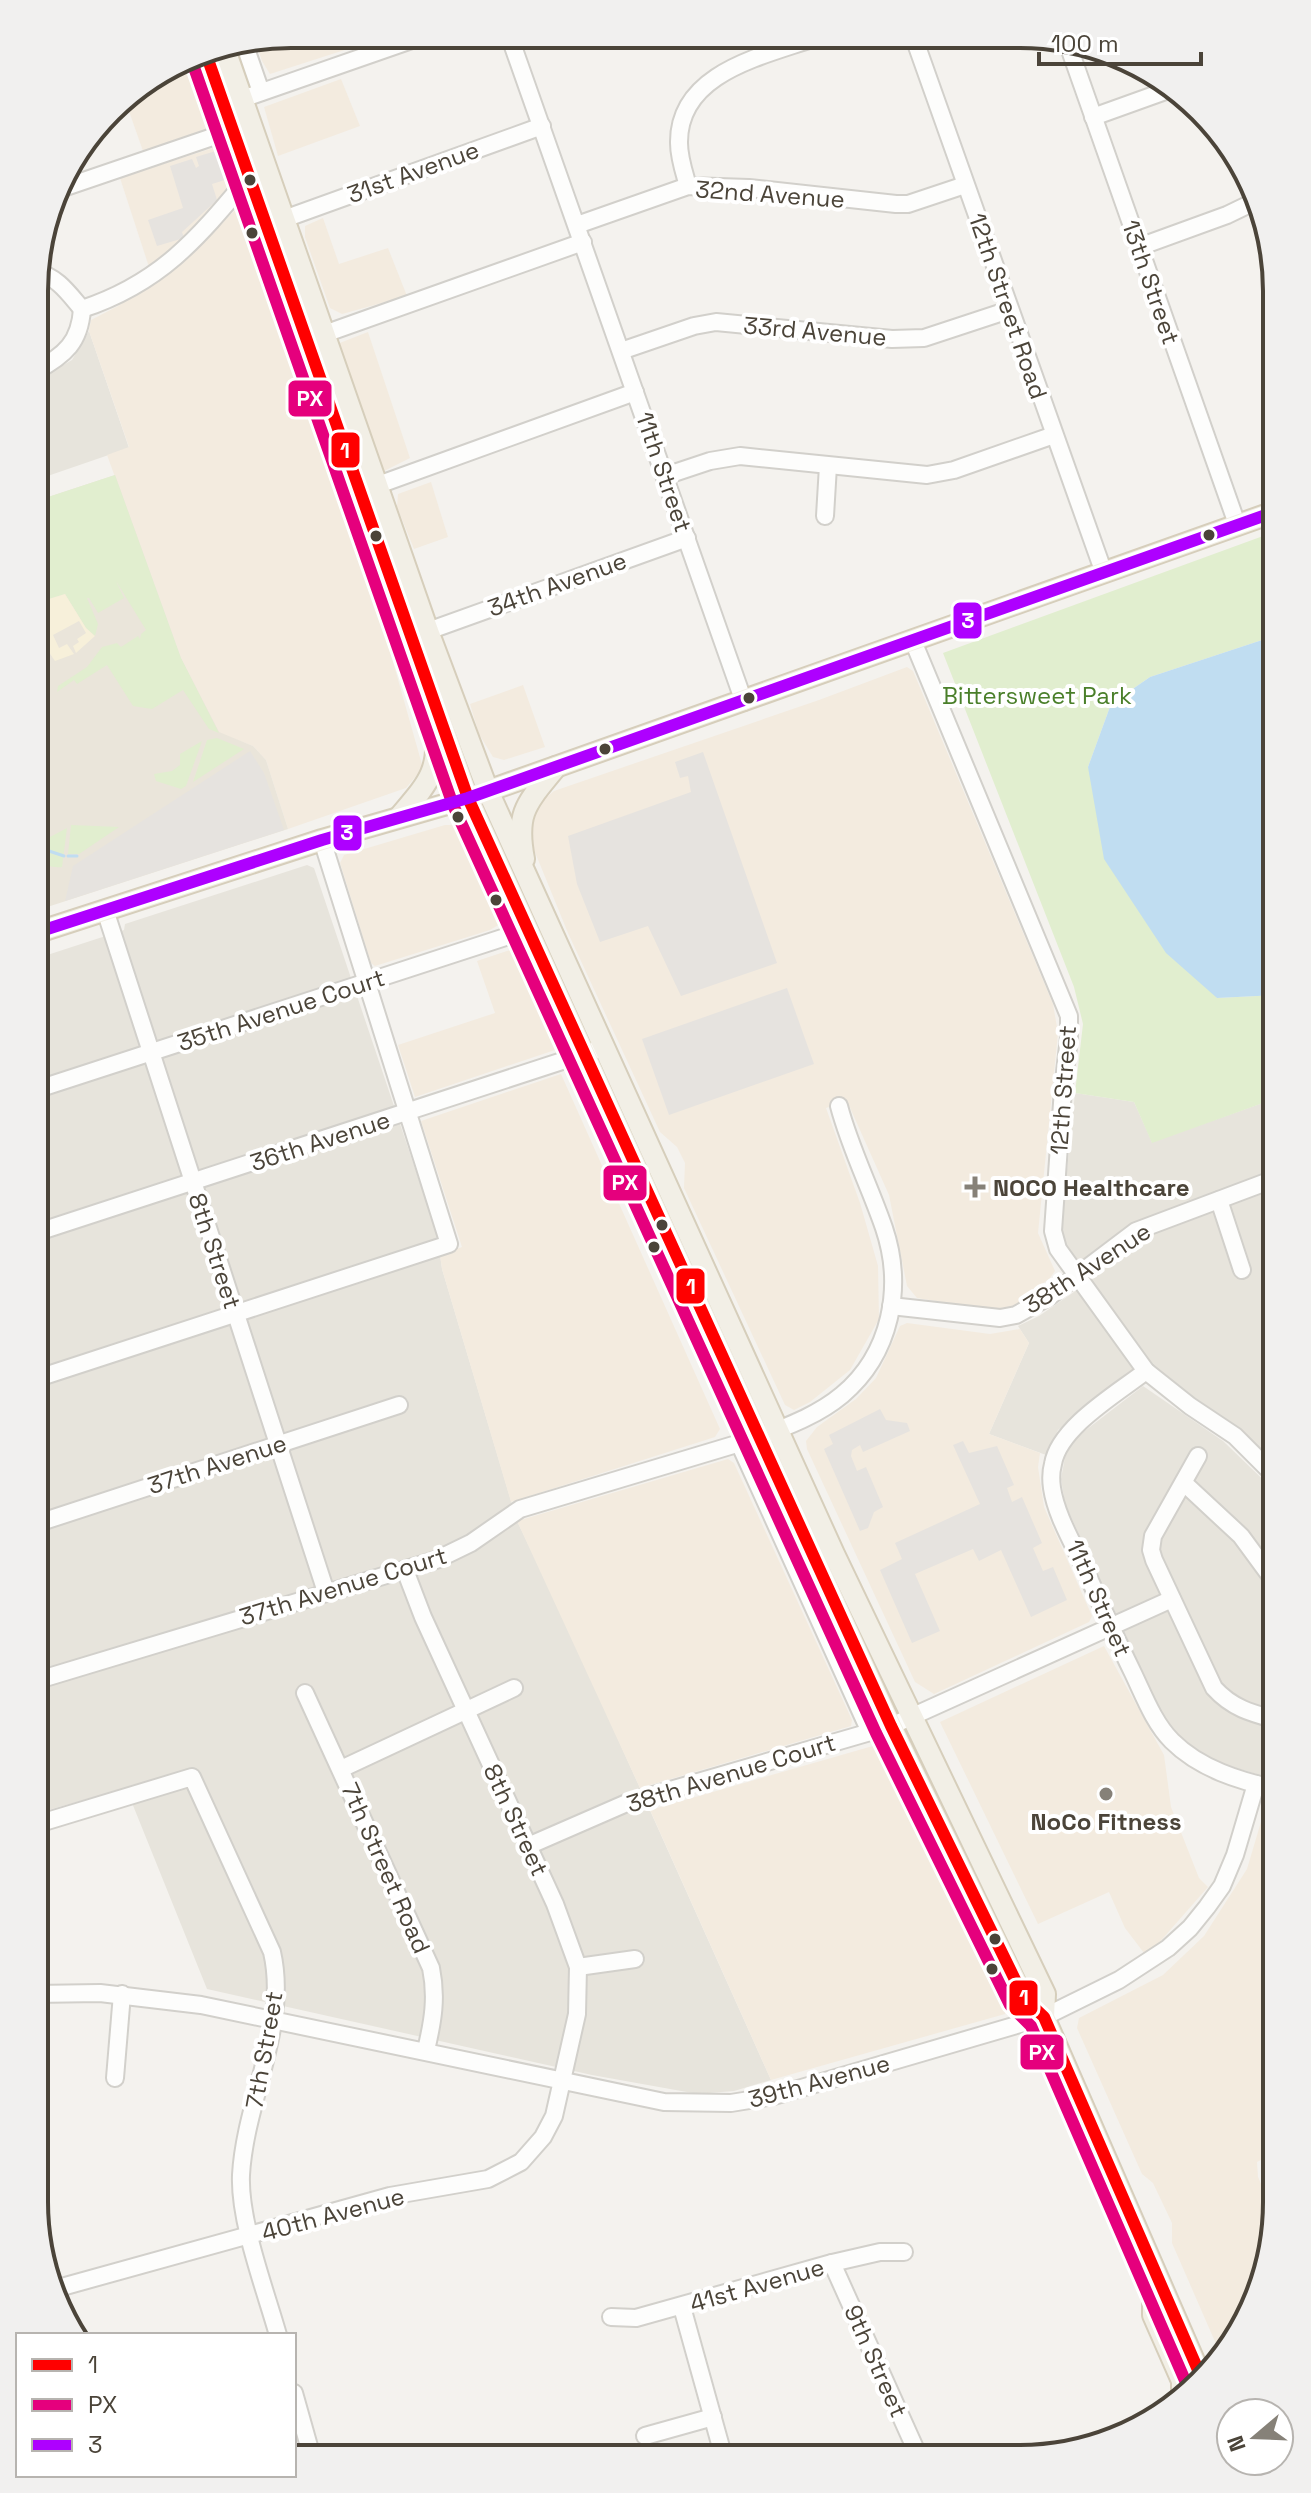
<svg xmlns="http://www.w3.org/2000/svg" width="1311" height="2493" font-family="'Space Grotesk',sans-serif">
<style>
.residential{fill:#e7e4dc}
.commercial{fill:#f3ebdf}
.education{fill:#eae5da}
.green{fill:#e1eecf}
.sand{fill:#f7f0da}
.parking{fill:#e6e3df}
.water{fill:#c0ddf1}
.lines{fill:none;stroke-linecap:round;stroke-linejoin:round}
.stream{stroke:#c0ddf1;stroke-width:3}
.minor-casing{stroke:#d2d0cb;stroke-width:20}
.major-casing{stroke:#d6cebb;stroke-width:24}
.minor{stroke:#fdfdfc;stroke-width:16}
.major{stroke:#f2efe6;stroke-width:20}
.bus-1-casing{stroke:#fff;stroke-width:18}
.bus-2-casing{stroke:#fff;stroke-width:18}
.bus-3-casing{stroke:#fff;stroke-width:18}
.bus-1{stroke:#f00;stroke-width:12}
.bus-2{stroke:#e5007d;stroke-width:12}
.bus-3{stroke:#ae00ff;stroke-width:12}
.bus-dot{fill:#4b4439;stroke:#fff;stroke-width:3}
.poi-dot{fill:#868178;stroke:#fff;stroke-width:3}
.labels{text-anchor:middle;dominant-baseline:central;stroke-width:8;stroke-linejoin:round;paint-order:stroke}
.street-label{font-size:24px;fill:#4b4439;stroke:#fff}
.park-label{font-size:24px;fill:#4a7f2a;stroke:#fff}
.poi-label{font-size:24px;font-weight:bold;fill:#4b4439;stroke:#fff;text-anchor:start}
.rim{fill:none;stroke:#4b4439;stroke-width:4}
.line-badge{stroke:#fff;stroke-width:3}
.badge-label{font-size:22px;text-anchor:middle;font-weight:bold;fill:#fff}
</style>
<rect width="100%" height="100%" fill="#f4f2ee"/>
<!-- residential -->
<g class="residential">
<path d="M89,331L129,448L36,480V381L72,360Z"/>
<path d="M307,865L314,868L437,1234L442,1269L517,1521L560,1610L771,2080L734,2091L698,2094L592,2075L207,1989L126,1788L34,1814L35,959L124,930L125,924Z"/>
<path d="M1075,1093L1134,1102L1152,1142L1277,1098V1465L1229,1424L1164,1378L1147,1359L1058,1430L1046,1455L989,1434L1029,1343L1018,1326L1039,1316L1090,1281L1068,1251L1061,1228Z"/>
<path d="M1143,1386L1223,1441L1277,1493V1780L1216,1762L1196,1751L1179,1737L1165,1720L1065,1504L1061,1479L1065,1457L1073,1440Z"/>
</g>
<!-- commercial -->
<g class="commercial">
<path d="M291,34L391,35L270,74L262,61L255,41Z"/>
<path d="M190,55L215,126L143,151L124,97Z"/>
<path d="M341,79L360,126L278,156L264,107Z"/>
<path d="M222,145L231,185L211,216L178,248L149,267L120,178Z"/>
<path d="M241,204L285,330L290,361L386,637L423,768L406,788L288,829L266,760L253,746L219,733L181,658L107,455L129,447L89,331L91,320L118,306L182,264Z"/>
<path d="M323,218L339,264L388,248L407,296L342,314L330,308L305,237V226Z"/>
<path d="M368,332L410,458L384,471L337,344Z"/>
<path d="M431,482L448,537L414,549L397,507L398,494Z"/>
<path d="M907,667L913,671L1053,1004L1058,1033L1038,1233L1055,1271L1050,1278L1013,1307L985,1309L917,1298L907,1286L889,1195L847,1101L826,1108L860,1203L878,1266L879,1319L850,1370L810,1402L794,1410L785,1405L684,1188L685,1163L677,1147L660,1132L568,933L530,840L529,822L535,807L554,791L819,700Z"/>
<path d="M523,685L545,747L504,760L493,757L479,734L470,704Z"/>
<path d="M445,825H458L465,833L503,913L500,924L490,930L375,966L371,963L340,863L344,855Z"/>
<path d="M510,950L522,957L558,1042L555,1050L415,1097L398,1045L495,1013L477,961Z"/>
<path d="M561,1074L720,1429L715,1437L511,1502L442,1269L440,1255L462,1247L421,1121Z"/>
<path d="M907,1323L990,1334L1020,1329L1029,1343L989,1434L1040,1453L1038,1467L1044,1507L1092,1616L1089,1622L934,1694L915,1682L807,1449L806,1441L817,1427L856,1399L876,1378L900,1326Z"/>
<path d="M728,1459L734,1463L852,1720L851,1726L640,1788L517,1521Z"/>
<path d="M1104,1646L1164,1755L1171,1807L1199,1878L1208,1887L1157,1945L1144,1953L1125,1928L1109,1892L1038,1924L940,1722Z"/>
<path d="M873,1746H879L908,1798L1008,2003L1005,2014L771,2080L650,1810Z"/>
<path d="M1270,1803L1277,1805L1276,2054L1271,2057L1276,2067V2152L1257,2162L1258,2177L1276,2219L1258,2300L1223,2360L1172,2243V2223L1153,2183L1142,2174L1077,2028L1079,2018L1163,1975L1204,1936L1247,1869L1266,1805Z"/>
</g>
<!-- education -->
<path class="education" d="M115,475L181,658L219,732L253,746L266,760L288,829L35,911L36,501Z"/>
<!-- green -->
<g class="green">
<path d="M115,475L181,658L219,733L209,729L183,690L152,709L133,706L107,665L77,684L74,680L57,692L58,686L87,667L102,647L117,643L121,647L138,636L140,639L141,634L146,630L116,581L124,598L98,613L89,598H87L98,624L95,636L86,628L65,594L36,603V501Z"/>
<path d="M1277,531V635L1150,677L1111,704L1088,767L1217,998L1277,995V1098L1152,1143L1134,1102L1075,1093L1083,1024L1074,987L943,653Z"/>
<path d="M217,738L244,749L193,782L207,740Z"/>
<path d="M202,741L186,786L181,789L156,781L154,774L172,771L180,765V754Z"/>
<path d="M36,812L50,837L67,828L62,867C27,870 35,837 36,812Z"/>
<path d="M71,825L119,827L79,854H68Z"/>
</g>
<!-- sand -->
<path class="sand" d="M65,594L86,628L95,636L76,653L73,646L79,642L77,639L86,633L79,621L53,635L59,648L67,644L74,654L55,661L46,648L36,651V603Z"/>
<!-- parking -->
<g class="parking">
<path d="M219,150L228,179L212,184L217,200L182,232L184,238L157,246L148,220L183,208L170,166L192,159L196,168L199,166L196,157Z"/>
<path d="M250,751L264,773L284,830L65,901L73,866Z"/>
<path d="M703,752L777,963L681,996L648,926L600,942L577,884L568,836L691,792L688,776L680,778L675,762Z"/>
<path d="M787,988L814,1064L669,1115L642,1039Z"/>
<path d="M880,1409L886,1420L907,1423L910,1431L863,1452L860,1445L852,1450L851,1456L857,1471L866,1467L883,1507L874,1512L868,1528L860,1531L824,1449L833,1444L829,1435Z"/>
<path d="M963,1441L969,1453L997,1446L1014,1485L1007,1488L1012,1502L1022,1497L1042,1543L1033,1548L1043,1571L1053,1567L1067,1600L1031,1617L1001,1550L979,1561L973,1549L915,1574L940,1631L912,1643L880,1570L902,1559L895,1543L980,1504L953,1445Z"/>
</g>
<!-- water -->
<path class="water" d="M1277,635V995L1217,998L1166,953L1104,859L1088,767L1111,704L1150,677Z"/>
<g class="lines">
<!-- stream -->
<g class="stream">
<path d="M36,840L46,850L64,856"/>
<path d="M68,856H77"/>
</g>
<defs>
<g id="minor">
<path d="M509,35L744,702"/>
<path d="M914,38L1104,573"/>
<path d="M1066,39L1237,524"/>
<path d="M244,43L261,92"/>
<path d="M242,99L426,35"/>
<path d="M1093,117L1171,89"/>
<path d="M688,186C684,172 679,158 679,143C678,72 764,56 817,37"/>
<path d="M57,190L233,130"/>
<path d="M284,219L542,126"/>
<path d="M577,225L688,186L749,188L896,204H908L965,185"/>
<path d="M1139,247L1227,215L1258,200"/>
<path d="M36,272C57,276 69,294 82,309"/>
<path d="M82,309C161,283 198,238 249,177"/>
<path d="M313,338L583,242"/>
<path d="M621,351L694,326L716,322L892,339L924,338L1009,310"/>
<path d="M36,371C65,355 80,342 82,309"/>
<path d="M665,476L710,461L740,456L927,475L954,470L1054,435"/>
<path d="M378,485L635,392"/>
<path d="M825,516L828,466"/>
<path d="M428,631L687,538"/>
<path d="M913,641L1069,1016V1038L1063,1089L1053,1231L1058,1249L1146,1371L1190,1406L1235,1436L1277,1478"/>
<path d="M105,910L326,1592"/>
<path d="M35,1090L527,930"/>
<path d="M1219,1200L1242,1270"/>
<path d="M35,1233L596,1050"/>
<path d="M891,1306L1000,1318L1016,1315L1050,1296L1136,1231L1277,1178"/>
<path d="M1146,1371C1118,1393 1059,1427 1053,1464C1051,1471 1051,1481 1052,1488C1056,1515 1073,1543 1084,1567C1100,1603 1116,1638 1133,1673C1144,1696 1154,1723 1172,1741C1200,1769 1240,1781 1277,1789"/>
<path d="M35,1379L449,1244L322,840"/>
<path d="M739,1443L870,1732"/>
<path d="M1198,1456L1153,1536L1151,1550L1154,1560L1214,1688C1232,1708 1251,1713 1277,1720"/>
<path d="M1184,1483L1241,1536L1277,1585"/>
<path d="M35,1524L399,1405"/>
<path d="M35,1681L436,1560L471,1543L520,1509L760,1437C788,1426 818,1415 842,1395C891,1354 904,1287 884,1228C870,1187 850,1148 839,1106"/>
<path d="M305,1693L431,1968C437,1997 433,2021 426,2050"/>
<path d="M1276,1749L1277,1744"/>
<path d="M341,1769L514,1688"/>
<path d="M34,1825L192,1777L272,1952C289,2026 245,2101 241,2175C239,2221 265,2289 278,2335"/>
<path d="M528,1846L629,1802L891,1726L1172,1599"/>
<path d="M578,1967L635,1959"/>
<path d="M34,1994L100,1993L201,2005L664,2102L731,2103L774,2096L1044,2017L1119,1980L1168,1948L1190,1928L1207,1907L1222,1886L1235,1855L1256,1784"/>
<path d="M115,2078L122,1994"/>
<path d="M832,2263L920,2459"/>
<path d="M51,2290L390,2196L488,2179L521,2162L543,2137L554,2116L577,2014L578,1967L555,1904L423,1617L405,1570"/>
<path d="M682,2307L724,2458"/>
<path d="M611,2317L636,2318L832,2263L880,2252H904"/>
<path d="M294,2393L312,2457"/>
<path d="M645,2436L713,2417"/>
</g>
<g id="major">
<path d="M224,47L428,631L488,791L834,1554L1045,1994L1044,2017"/>
<path d="M205,51L468,798L891,1726L1024,1998L1044,2017L1051,2033L1202,2379"/>
<path d="M400,816C427,784 441,771 435,726"/>
<path d="M524,859C515,812 527,803 556,767"/>
<path d="M35,933L322,840L468,798L1277,511"/>
<path d="M1153,2274V2315L1182,2381V2397"/>
</g>
</defs>
<!-- minor casing -->
<use href="#minor" class="minor-casing"/>
<!-- major casing -->
<use href="#major" class="major-casing"/>
<!-- minor -->
<use href="#minor" class="minor"/>
<!-- major -->
<use href="#major" class="major"/>
<defs>
<path id="bus-1" d="M205,51L468,798L891,1726L1024,1998L1044,2017L1202,2379"/>
<path id="bus-2" d="M190,56L453,805L876,1733L1010,2005L1031,2026L1187,2385"/>
<path id="bus-3" d="M35,933L322,840L468,798L1277,511"/>
</defs>
<!-- bus-1 casing -->
<use href="#bus-1" class="bus-1-casing"/>
<!-- bus-2 casing -->
<use href="#bus-2" class="bus-2-casing"/>
<!-- bus-3 casing -->
<use href="#bus-3" class="bus-3-casing"/>
<!-- bus-1 -->
<use href="#bus-1" class="bus-1"/>
<!-- bus-2 -->
<use href="#bus-2" class="bus-2"/>
<!-- bus-3 -->
<use href="#bus-3" class="bus-3"/>
</g>
<!-- markers -->
<g class="bus-dot">
<circle cx="250" cy="180" r="7"/>
<circle cx="252" cy="233" r="7"/>
<circle cx="1209" cy="535" r="7"/>
<circle cx="376" cy="536" r="7"/>
<circle cx="749" cy="698" r="7"/>
<circle cx="605" cy="749" r="7"/>
<circle cx="458" cy="817" r="7"/>
<circle cx="496" cy="900" r="7"/>
<circle cx="662" cy="1225" r="7"/>
<circle cx="654" cy="1247" r="7"/>
<circle cx="995" cy="1939" r="7"/>
<circle cx="992" cy="1969" r="7"/>
</g>
<g class="poi-dot">
<path d="M971 1175h8v8h8v8h-8v8h-8v-8h-8v-8h8z"/>
<circle cx="1106" cy="1794" r="8"/>
</g>
<g class="labels">
<!-- street labels -->
<g class="street-label">
<text transform="translate(413 172) rotate(-20)">31st Avenue</text>
<text transform="translate(770 194) rotate(4)">32nd Avenue</text>
<text transform="translate(1151 282) rotate(71)">13th Street</text>
<text transform="translate(1008 306) rotate(71)">12th Street Road</text>
<text transform="translate(815 331) rotate(5)">33rd Avenue</text>
<text transform="translate(664 472) rotate(71)">11th Street</text>
<text transform="translate(557 584) rotate(-20)">34th Avenue</text>
<text transform="translate(281 1010) rotate(-18)">35th Avenue Court</text>
<text transform="translate(1063 1090) rotate(-86)">12th Street</text>
<text transform="translate(320 1141) rotate(-18)">36th Avenue</text>
<text transform="translate(215 1251) rotate(72)">8th Street</text>
<text transform="translate(1087 1268) rotate(-33)">38th Avenue</text>
<text transform="translate(217 1464) rotate(-18)">37th Avenue</text>
<text transform="translate(343 1586) rotate(-17)">37th Avenue Court</text>
<text transform="translate(1099 1598) rotate(66)">11th Street</text>
<text transform="translate(731 1773) rotate(-17)">38th Avenue Court</text>
<text transform="translate(516 1820) rotate(65)">8th Street</text>
<text transform="translate(386 1868) rotate(66)">7th Street Road</text>
<text transform="translate(264 2050) rotate(-80)">7th Street</text>
<text transform="translate(819 2081) rotate(-15)">39th Avenue</text>
<text transform="translate(333 2214) rotate(-15)">40th Avenue</text>
<text transform="translate(757 2285) rotate(-16)">41st Avenue</text>
<text transform="translate(876 2361) rotate(66)">9th Street</text>
</g>
<!-- park labels -->
<g class="park-label">
<text x="1037" y="695">Bittersweet Park</text>
</g>
<!-- poi labels -->
<g class="poi-label">
<text x="993" y="1187">NOCO Healthcare</text>
<text x="1106" y="1821" text-anchor="middle">NoCo Fitness</text>
</g>
</g>
<!-- crop -->
<path d="M0 0H1311V2493H0ZM291 48H1020A243 243 0 0 1 1263 291V2202A243 243 0 0 1 1020 2445H291A243 243 0 0 1 48 2202V291A243 243 0 0 1 291 48Z" fill="#f1f0ef" fill-rule="evenodd"/>
<path class="rim" d="M291 48H1020A243 243 0 0 1 1263 291V2202A243 243 0 0 1 1020 2445H291A243 243 0 0 1 48 2202V291A243 243 0 0 1 291 48Z"/>
<g class="line-badge">
<rect x="287" y="379" width="46" height="39" rx="8" fill="#e5007d"/>
<rect x="330" y="431" width="31" height="38" rx="8" fill="#f00"/>
<rect x="952" y="601" width="31" height="39" rx="8" fill="#ae00ff"/>
<rect x="332" y="814" width="31" height="38" rx="8" fill="#ae00ff"/>
<rect x="602" y="1164" width="46" height="38" rx="8" fill="#e5007d"/>
<rect x="675" y="1267" width="31" height="38" rx="8" fill="#f00"/>
<rect x="1008" y="1979" width="31" height="38" rx="8" fill="#f00"/>
<rect x="1019" y="2033" width="46" height="38" rx="8" fill="#e5007d"/>
</g>
<g class="badge-label">
<text x="310" y="406">PX</text>
<text x="345" y="458">1</text>
<text x="968" y="628">3</text>
<text x="347" y="840">3</text>
<text x="625" y="1190">PX</text>
<text x="691" y="1294">1</text>
<text x="1024" y="2005">1</text>
<text x="1042" y="2060">PX</text>
</g>
<!-- legend -->
<rect x="16" y="2333" width="280" height="144" fill="#ffffff" stroke="#b7b4b0" stroke-width="2"/>
<rect x="32" y="2359" width="40" height="12" fill="#ff0000" stroke="#b7b4b0" stroke-width="2"/>
<text x="88" y="2373" font-size="24" fill="#4b4439">1</text>
<rect x="32" y="2399" width="40" height="12" fill="#e5007d" stroke="#b7b4b0" stroke-width="2"/>
<text x="88" y="2413" font-size="24" fill="#4b4439">PX</text>
<rect x="32" y="2439" width="40" height="12" fill="#ae00ff" stroke="#b7b4b0" stroke-width="2"/>
<text x="88" y="2453" font-size="24" fill="#4b4439">3</text>
<!-- north arrow -->
<g transform="translate(1255 2437) rotate(251)"><circle r="38" fill="#ffffff" stroke="#b7b4b0" stroke-width="2"/>
<path d="M0-6L14 30L0 20L-14 30Z" fill="#868178"/>
<text y="-12" font-size="22" font-weight="bold" text-anchor="middle" fill="#4b4439">N</text>
</g>
<!-- scale -->
<path d="M1039 52v12h162v-12" fill="none" stroke="#4b4439" stroke-width="4"/>
<text x="1051" y="52" font-size="24" fill="#4b4439" stroke="#ffffff" stroke-width="6" paint-order="stroke">100 m</text>
</svg>
